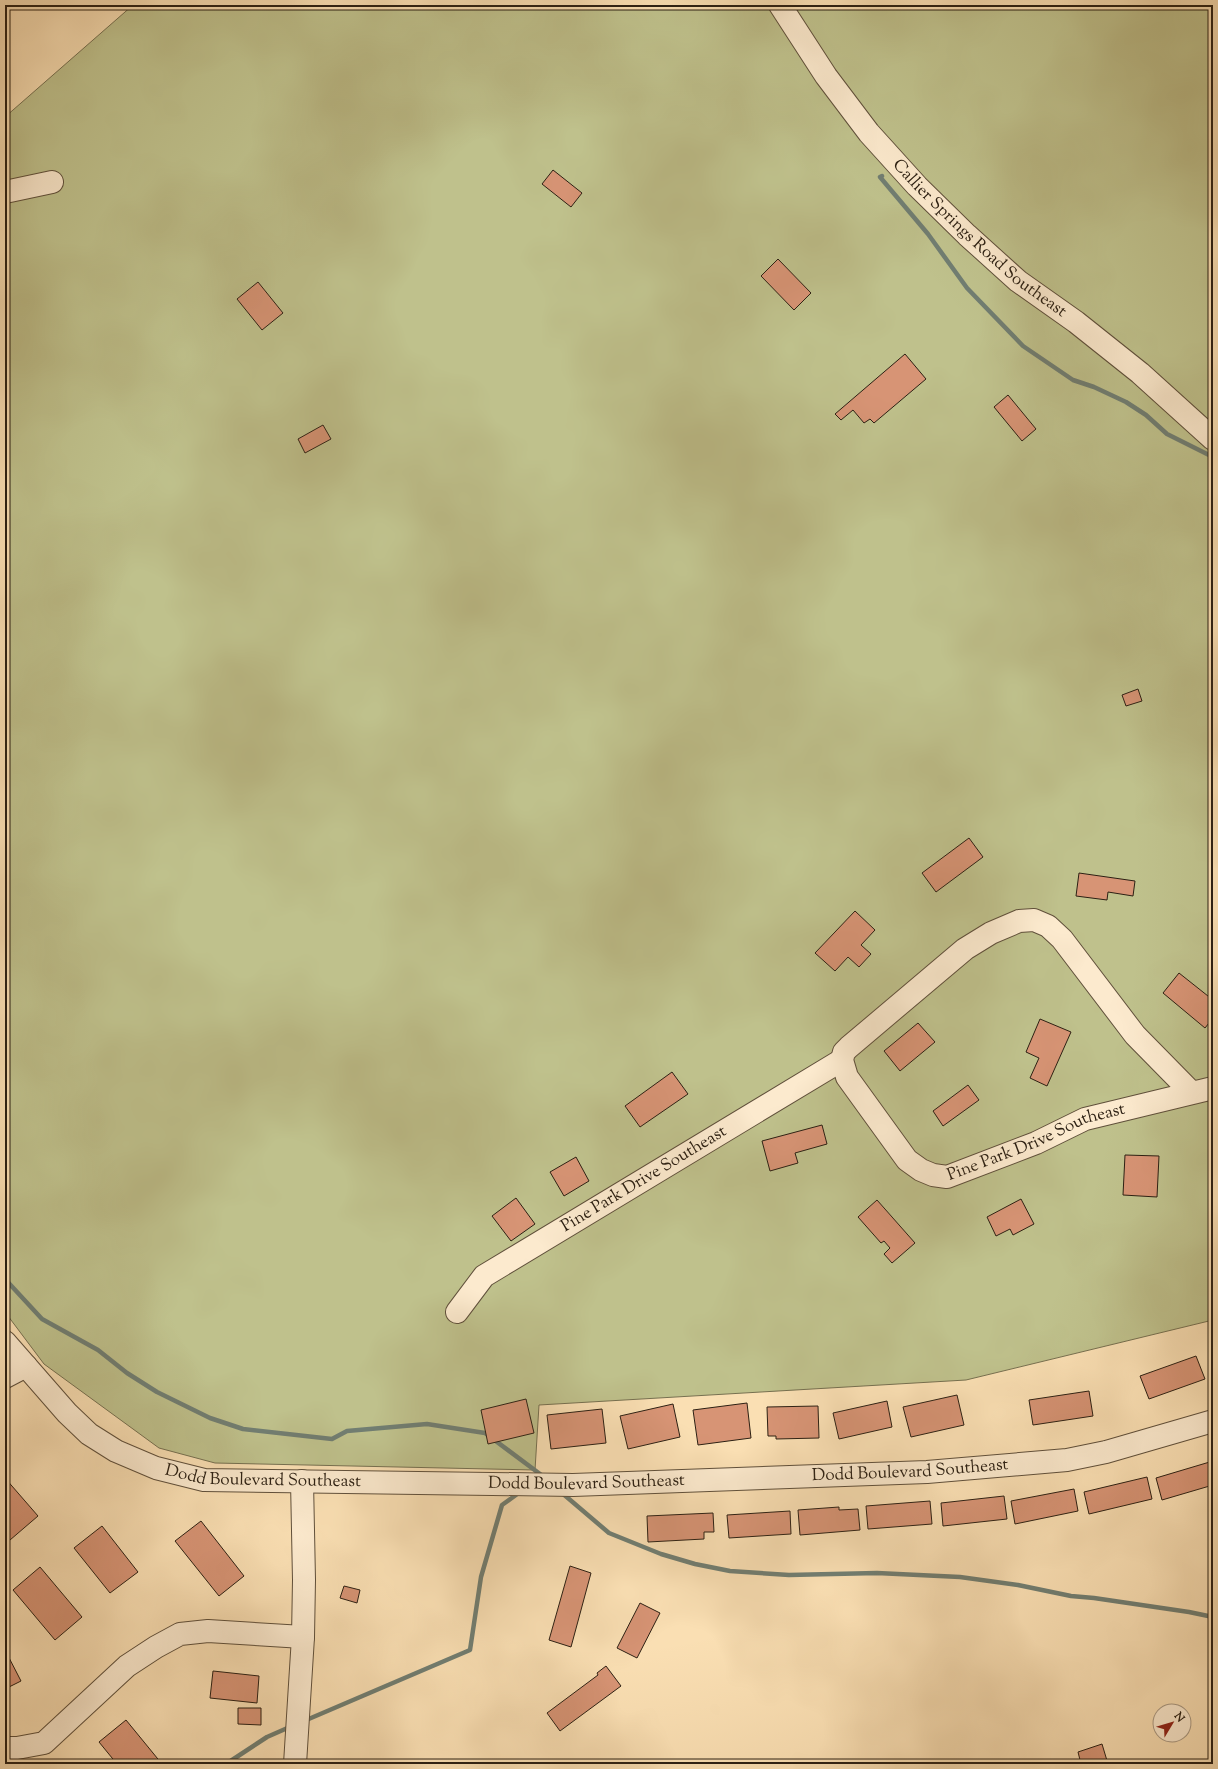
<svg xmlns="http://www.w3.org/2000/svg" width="1218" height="1769" font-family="'Sorts Mill Goudy',serif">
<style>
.green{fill:#bfc18c;stroke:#767050}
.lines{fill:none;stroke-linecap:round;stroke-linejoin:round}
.stream{stroke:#717e72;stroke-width:4.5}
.building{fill:#d79475;stroke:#2c2013}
.minor-casing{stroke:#60503b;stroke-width:24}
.minor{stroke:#fceace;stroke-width:22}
.labels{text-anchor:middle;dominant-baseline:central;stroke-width:3.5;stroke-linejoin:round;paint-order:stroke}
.street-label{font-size:17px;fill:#2c2013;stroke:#fceace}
</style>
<rect width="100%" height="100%" fill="#fadfb3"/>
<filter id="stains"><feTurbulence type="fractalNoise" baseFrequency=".005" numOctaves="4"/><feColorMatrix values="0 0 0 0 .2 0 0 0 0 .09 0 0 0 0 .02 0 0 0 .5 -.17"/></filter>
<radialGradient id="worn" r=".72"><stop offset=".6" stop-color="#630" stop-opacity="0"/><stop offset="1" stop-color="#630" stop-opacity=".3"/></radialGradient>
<!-- green -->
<path class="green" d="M133,5H1213V1320L966,1380L539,1405L535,1470L215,1463L159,1448L44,1364L5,1312V117Z"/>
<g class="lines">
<!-- stream -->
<g class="stream">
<path d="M882,176L880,177L928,234L967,288L1023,346L1073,380L1094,387L1126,402L1146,415L1167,434L1213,457"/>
<path d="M5,1279L42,1319L98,1350L127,1373L157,1392L210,1418L243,1429L332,1439L347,1431L427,1424L485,1433L544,1477"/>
<path d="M562,1493L609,1533L661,1554L695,1564L730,1571L789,1575L877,1573L960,1577L1018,1585L1071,1596L1094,1598L1189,1612L1213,1617"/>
<path d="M304,1721L470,1650L481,1577L502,1505L520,1492"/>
<path d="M226,1764L267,1737L292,1726"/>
</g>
</g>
<!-- building -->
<g class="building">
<path d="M383,5H393L391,9Z"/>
<path d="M553,170L582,193L571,207L542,184Z"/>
<path d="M778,259L811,293L794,310L761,276Z"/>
<path d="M258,282L283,313L262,330L237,299Z"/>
<path d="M905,354L926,379L874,423L870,419L864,423L853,410L841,420L835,414Z"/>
<path d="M1008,395L1036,429L1022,441L994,407Z"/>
<path d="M323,425L331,439L305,453L298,439Z"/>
<path d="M1138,689L1142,701L1126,706L1122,695Z"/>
<path d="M969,838L983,857L936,892L922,873Z"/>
<path d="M1079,873L1135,881L1133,896L1108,892L1107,900L1076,896Z"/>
<path d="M855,911L875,930L861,945L871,954L859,967L848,957L835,971L815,953Z"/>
<path d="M1179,973L1213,1000V1018L1205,1028L1163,993Z"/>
<path d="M1040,1019L1071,1032L1047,1086L1030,1078L1039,1058L1026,1052Z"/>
<path d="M918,1023L935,1042L900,1071L884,1051Z"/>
<path d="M672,1072L688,1094L640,1127L625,1106Z"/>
<path d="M968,1085L979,1100L943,1126L933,1111Z"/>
<path d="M822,1125L827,1144L795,1153L798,1163L770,1171L762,1141Z"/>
<path d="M1125,1155L1159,1156L1157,1197L1123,1195Z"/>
<path d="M576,1157L589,1181L564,1196L550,1172Z"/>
<path d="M516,1198L535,1224L511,1241L492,1216Z"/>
<path d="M1021,1199L1034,1224L1013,1235L1010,1229L996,1236L987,1217Z"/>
<path d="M877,1200L915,1243L892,1263L884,1254L890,1248L884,1241L881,1243L858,1217Z"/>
<path d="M1196,1356L1205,1379L1149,1399L1140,1376Z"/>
<path d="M1089,1391L1093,1416L1033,1425L1029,1400Z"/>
<path d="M957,1395L964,1425L911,1437L903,1407Z"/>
<path d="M526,1399L534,1433L488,1444L481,1410Z"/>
<path d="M887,1401L892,1427L839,1439L833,1413Z"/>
<path d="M747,1403L751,1438L698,1445L693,1410Z"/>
<path d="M673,1404L680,1437L628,1449L620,1416Z"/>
<path d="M818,1406L819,1438L776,1439V1436H768L767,1407Z"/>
<path d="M602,1409L606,1443L551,1449L547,1415Z"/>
<path d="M1213,1461V1485L1162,1500L1156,1478Z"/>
<path d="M1147,1477L1152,1499L1089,1514L1084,1492Z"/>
<path d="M5,1478L38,1516L10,1540L5,1535Z"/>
<path d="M1074,1489L1078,1511L1015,1524L1011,1501Z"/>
<path d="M1004,1496L1007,1519L943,1526L941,1503Z"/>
<path d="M930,1501L932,1524L868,1529L866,1506Z"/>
<path d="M839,1507V1510L858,1509L860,1530L800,1535L798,1510Z"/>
<path d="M790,1511L791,1534L729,1538L727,1515Z"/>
<path d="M713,1513L714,1532H704V1539L648,1542L647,1516Z"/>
<path d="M201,1521L244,1576L219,1596L175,1541Z"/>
<path d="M102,1526L138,1572L110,1593L74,1548Z"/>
<path d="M570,1566L591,1573L571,1647L549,1640Z"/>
<path d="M40,1567L82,1617L55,1640L13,1590Z"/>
<path d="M344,1586L360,1590L357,1603L340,1598Z"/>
<path d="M640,1603L660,1613L637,1658L617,1648Z"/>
<path d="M5,1650L21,1681L5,1689Z"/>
<path d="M606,1666L621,1686L560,1731L547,1713L598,1675L597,1673Z"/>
<path d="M213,1671L259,1676L257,1703L210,1698Z"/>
<path d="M238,1708H261V1725L238,1724Z"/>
<path d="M126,1720L162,1764H117L99,1742Z"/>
<path d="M1102,1744L1108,1764H1081L1078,1752Z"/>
</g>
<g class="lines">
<defs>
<g id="minor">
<path id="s1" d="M780,5L826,76L869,133L917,186L967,235L1018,281L1076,322L1140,373L1213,439"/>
<path d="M5,192L52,182"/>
<path id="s2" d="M1192,1093L1135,1035L1062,939L1048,926L1034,920L1019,921L991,933L965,949L849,1047L844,1052L842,1060L847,1077L907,1160L921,1170L933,1175L947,1177L1036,1143L1085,1119L1213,1088"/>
<path id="s3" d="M457,1312L484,1276L842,1060"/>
<path id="s4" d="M5,1342L67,1413L89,1434L116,1451L156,1468L204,1480L573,1485L927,1472L1067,1460L1106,1452L1213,1421"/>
<path d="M5,1377L26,1366"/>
<path d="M5,1748H17L44,1743L127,1666L156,1647L180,1634L208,1631L303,1637"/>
<path d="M295,1764L303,1637L304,1580L302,1481"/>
</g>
</defs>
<!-- minor casing -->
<use href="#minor" class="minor-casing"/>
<!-- minor -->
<use href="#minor" class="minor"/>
</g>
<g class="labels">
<!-- street labels -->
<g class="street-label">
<text stroke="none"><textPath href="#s1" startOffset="309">Callier Springs Road Southeast</textPath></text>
<text stroke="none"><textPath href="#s2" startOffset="740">Pine Park Drive Southeast</textPath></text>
<text stroke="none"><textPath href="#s3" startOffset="232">Pine Park Drive Southeast</textPath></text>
<text stroke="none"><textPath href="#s4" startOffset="956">Dodd Boulevard Southeast</textPath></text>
<text stroke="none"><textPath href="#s4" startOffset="308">Dodd Boulevard Southeast</textPath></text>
<text stroke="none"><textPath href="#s4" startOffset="632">Dodd Boulevard Southeast</textPath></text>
</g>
</g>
<!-- margin -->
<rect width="1218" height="1769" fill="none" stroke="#fadfb3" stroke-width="20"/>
<rect x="6" y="6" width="1206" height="1757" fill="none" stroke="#2c2013" stroke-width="2"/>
<rect x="10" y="10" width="1198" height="1749" fill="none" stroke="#2c2013"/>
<!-- north arrow -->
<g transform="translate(1172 1723) rotate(52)"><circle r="19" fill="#fceace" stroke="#a99983"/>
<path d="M0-3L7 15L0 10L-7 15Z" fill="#8f2418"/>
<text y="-6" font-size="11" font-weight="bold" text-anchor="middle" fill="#2c2013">N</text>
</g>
<rect width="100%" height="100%" filter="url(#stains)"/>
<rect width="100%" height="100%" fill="url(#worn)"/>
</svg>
